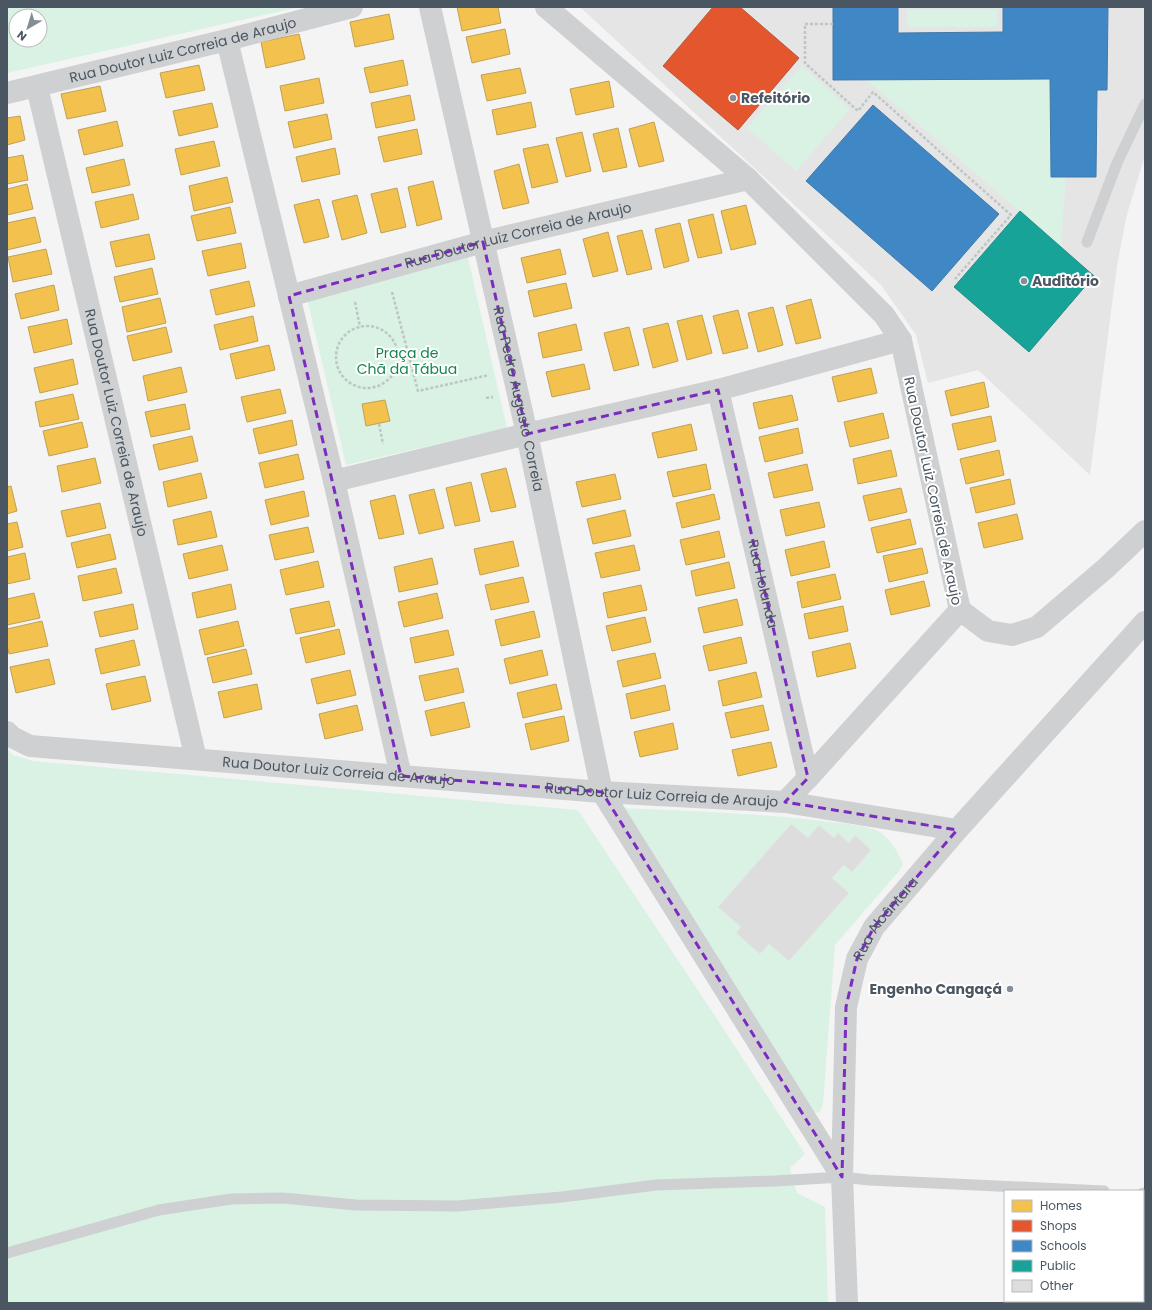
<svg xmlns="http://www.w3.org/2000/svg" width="1152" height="1310" font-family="Poppins,sans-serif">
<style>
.education{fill:#e6e5e6}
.green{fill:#d9f2e3;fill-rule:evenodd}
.homes{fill:#f2c14e;stroke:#c0a154}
.shops{fill:#e4572e;stroke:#b6573d}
.schools{fill:#3f88c5;stroke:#4279a7}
.public{fill:#17a398;stroke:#268c88}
.building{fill:#ddddde;stroke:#e5e6e7}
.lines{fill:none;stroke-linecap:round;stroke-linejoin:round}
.path{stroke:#bcc7c4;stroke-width:2.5;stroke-dasharray:3 2;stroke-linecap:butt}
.service{stroke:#ced0d2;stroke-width:11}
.minor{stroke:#ced0d2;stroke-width:22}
.tertiary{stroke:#ced0d2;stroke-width:22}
.marked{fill:none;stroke:#7b2cbf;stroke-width:3;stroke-dasharray:8 5;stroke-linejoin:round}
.poi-dot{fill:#868d94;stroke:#fff;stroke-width:1.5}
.labels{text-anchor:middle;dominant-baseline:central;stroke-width:4;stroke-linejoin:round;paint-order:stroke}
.street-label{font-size:14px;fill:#4a5661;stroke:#fff}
.poi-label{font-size:14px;font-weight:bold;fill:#4a5661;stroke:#fff;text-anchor:start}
.park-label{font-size:14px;fill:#17864f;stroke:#fff}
</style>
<rect width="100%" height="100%" fill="#f4f4f4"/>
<!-- education -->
<path class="education" d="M580,7H1145V155L1126,218L1117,266L1090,475L978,370L928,383L916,335L881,285Z"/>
<!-- green -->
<g class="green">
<path d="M7,7H299L7,73ZM16,16H40V40H16Z"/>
<rect x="907" y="10" width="90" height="17"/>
<path d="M802,66L850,109L796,171L747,128Z"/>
<path d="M1050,79L1066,176L1061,247L867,80Z"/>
<path d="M468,258L507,428L346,465L306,294Z"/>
<path d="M7,749L13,755L33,761L578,810L719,1022L805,1154L790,1168L792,1180L797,1193L825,1207L828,1303H7Z"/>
<path d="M620,808C688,811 756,813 823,821C838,823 867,825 880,832C891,840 898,852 903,864L899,871L835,945L823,1104L820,1112L815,1113Z"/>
<path d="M1143,1286H1145V1303H991L1009,1301H1143Z"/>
</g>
<!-- homes -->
<g class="homes">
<path d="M457,7H498L501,23L462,31Z"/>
<path d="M389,14L394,39L355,47L350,22Z"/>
<path d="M505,29L510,54L472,63L466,37Z"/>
<path d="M299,34L305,59L266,68L261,42Z"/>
<path d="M403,60L408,85L370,93L364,68Z"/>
<path d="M199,65L205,90L166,98L160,73Z"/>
<path d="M520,68L526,93L487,101L481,75Z"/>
<path d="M319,78L324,103L285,111L280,86Z"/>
<path d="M609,81L614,107L576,115L570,89Z"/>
<path d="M100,86L106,111L67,119L61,94Z"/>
<path d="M410,95L415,120L376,128L371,103Z"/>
<path d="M531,102L536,127L497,135L492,110Z"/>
<path d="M212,103L218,127L179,136L173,111Z"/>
<path d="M327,114L332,139L294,148L288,122Z"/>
<path d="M20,116L25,140L7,145V118Z"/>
<path d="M117,121L123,146L84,155L78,130Z"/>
<path d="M654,122L664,161L639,167L629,129Z"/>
<path d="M618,128L627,167L603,172L593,134Z"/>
<path d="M417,129L422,154L384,162L378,137Z"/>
<path d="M582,132L591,171L566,177L556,138Z"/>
<path d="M214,141L220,166L181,175L175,149Z"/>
<path d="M548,144L558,182L532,188L523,149Z"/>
<path d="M335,148L340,174L302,182L296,157Z"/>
<path d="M23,155L28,180L7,184V158Z"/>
<path d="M124,159L130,185L92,193L86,168Z"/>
<path d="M519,164L529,203L503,209L494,171Z"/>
<path d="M227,177L233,202L194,211L189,186Z"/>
<path d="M433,181L442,219L417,226L408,187Z"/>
<path d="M27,184L33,209L7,215V189Z"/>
<path d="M397,188L406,227L381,233L371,194Z"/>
<path d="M133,194L139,219L101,228L95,202Z"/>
<path d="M357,195L367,233L342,240L332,201Z"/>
<path d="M319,199L329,237L304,243L294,205Z"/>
<path d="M746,205L756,244L731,250L721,211Z"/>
<path d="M230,207L236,233L197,241L191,216Z"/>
<path d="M713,214L722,253L698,258L688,220Z"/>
<path d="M35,217L41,242L7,250V223Z"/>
<path d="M680,223L689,261L664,268L655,229Z"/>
<path d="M642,230L652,269L627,275L617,236Z"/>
<path d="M608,232L618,271L593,277L583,239Z"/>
<path d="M149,234L155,259L116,267L110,242Z"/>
<path d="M241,243L246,268L208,276L202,251Z"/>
<path d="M46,249L52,274L13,282L8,257Z"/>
<path d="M560,249L566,274L527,283L521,258Z"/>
<path d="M152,268L158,294L120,302L114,277Z"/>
<path d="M249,281L255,306L216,315L210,290Z"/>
<path d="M566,283L572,308L534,317L528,291Z"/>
<path d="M54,285L59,310L21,319L15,294Z"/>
<path d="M160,298L166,323L127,332L122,307Z"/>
<path d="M811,299L821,338L796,344L786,306Z"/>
<path d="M773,307L783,345L758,352L748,313Z"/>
<path d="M738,310L748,348L723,354L713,316Z"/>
<path d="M702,315L712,353L687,360L677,321Z"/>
<path d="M253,316L258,341L220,350L214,325Z"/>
<path d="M67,319L72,344L34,353L28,327Z"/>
<path d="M668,323L678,361L653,368L643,329Z"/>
<path d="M576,324L582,350L543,358L538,333Z"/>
<path d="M166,327L172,352L133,361L127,336Z"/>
<path d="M629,327L639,365L614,371L604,333Z"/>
<path d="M269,345L275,370L236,379L230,354Z"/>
<path d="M73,359L78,384L40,393L34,368Z"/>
<path d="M584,364L590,389L552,397L546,372Z"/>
<path d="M181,367L187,392L148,401L143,376Z"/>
<path d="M871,368L877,393L838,402L832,377Z"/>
<path d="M984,382L989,407L951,416L945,391Z"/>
<path d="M280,389L286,413L247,422L241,397Z"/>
<path d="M73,394L79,419L40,427L35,402Z"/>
<path d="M792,395L798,420L759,429L753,403Z"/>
<path d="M385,400L390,421L366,426L362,404Z"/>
<path d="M185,404L190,429L151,437L145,412Z"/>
<path d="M883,413L889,438L850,447L844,422Z"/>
<path d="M991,416L996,441L958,450L952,424Z"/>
<path d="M292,420L297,445L259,454L253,429Z"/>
<path d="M82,422L88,447L49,456L43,431Z"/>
<path d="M691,424L697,450L658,458L652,433Z"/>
<path d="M798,428L803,453L765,462L759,437Z"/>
<path d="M192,436L198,461L159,470L153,445Z"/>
<path d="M891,450L897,476L858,484L853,459Z"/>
<path d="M999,450L1004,475L966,484L960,459Z"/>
<path d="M298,454L304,479L265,488L259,463Z"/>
<path d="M95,458L101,483L62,492L57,466Z"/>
<path d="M706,464L711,489L673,497L667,472Z"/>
<path d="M807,464L813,490L774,498L768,473Z"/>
<path d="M506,468L516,507L491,512L481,474Z"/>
<path d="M201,473L207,498L168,507L163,482Z"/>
<path d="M615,474L621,499L582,507L576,482Z"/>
<path d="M1010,479L1015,504L976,513L970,488Z"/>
<path d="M471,482L480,521L455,526L446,488Z"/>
<path d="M11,486L17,511L7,514V487Z"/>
<path d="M901,488L907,512L869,521L863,496Z"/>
<path d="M434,489L444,528L419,534L409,495Z"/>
<path d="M304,491L309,516L271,525L265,500Z"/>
<path d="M714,494L720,519L682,528L676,503Z"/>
<path d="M395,495L404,534L379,539L370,501Z"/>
<path d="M819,502L825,527L786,536L780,510Z"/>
<path d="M100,503L106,528L67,537L61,511Z"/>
<path d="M625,510L631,536L593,544L587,519Z"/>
<path d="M211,511L217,537L178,545L173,520Z"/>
<path d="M1017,514L1023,539L984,548L978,523Z"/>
<path d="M910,519L916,544L877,553L871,528Z"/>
<path d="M17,522L23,547L7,551V524Z"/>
<path d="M308,527L314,552L275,560L269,535Z"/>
<path d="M719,531L725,557L686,565L680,540Z"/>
<path d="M110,534L116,559L77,568L71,543Z"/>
<path d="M513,541L519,566L480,575L474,549Z"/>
<path d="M824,541L830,567L791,576L785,550Z"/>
<path d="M222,545L228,570L189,579L183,554Z"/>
<path d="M634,545L640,570L601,578L595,553Z"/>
<path d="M922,548L928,573L889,582L883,556Z"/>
<path d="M25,553L30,579L7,584V557Z"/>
<path d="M432,558L438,584L399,592L394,567Z"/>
<path d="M318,561L324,587L286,595L280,570Z"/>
<path d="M729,562L735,588L696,596L691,571Z"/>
<path d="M116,568L122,593L83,601L78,576Z"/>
<path d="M835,574L841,599L802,608L797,582Z"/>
<path d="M523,577L529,602L491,610L485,585Z"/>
<path d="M924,581L930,606L891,615L885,590Z"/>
<path d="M231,584L236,609L197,618L192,593Z"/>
<path d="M641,585L647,610L608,618L603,593Z"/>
<path d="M34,593L40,618L7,625V599Z"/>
<path d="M437,593L443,618L404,627L398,602Z"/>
<path d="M737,599L743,625L704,633L698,608Z"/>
<path d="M329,601L335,626L296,634L290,609Z"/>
<path d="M133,604L138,629L100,637L94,612Z"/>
<path d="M843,606L848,631L809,639L804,614Z"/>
<path d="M534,611L540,637L501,646L495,620Z"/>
<path d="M645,617L651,642L612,651L606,626Z"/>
<path d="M42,621L48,646L9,654L7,645V629Z"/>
<path d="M238,621L244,646L205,655L199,630Z"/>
<path d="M339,629L345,654L306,663L300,638Z"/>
<path d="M448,630L454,655L415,663L410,638Z"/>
<path d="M741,637L747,663L709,671L703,646Z"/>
<path d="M134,640L140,665L101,674L95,649Z"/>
<path d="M850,643L856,668L817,677L812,652Z"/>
<path d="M246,649L252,674L213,683L207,658Z"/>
<path d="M542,650L548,675L510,684L504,659Z"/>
<path d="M655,653L661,678L623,687L617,661Z"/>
<path d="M49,659L55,684L16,693L10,667Z"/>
<path d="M458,668L464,692L425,701L419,676Z"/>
<path d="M350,670L356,695L317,704L311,679Z"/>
<path d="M756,672L762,697L723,706L718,681Z"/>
<path d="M145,676L151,701L112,710L106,684Z"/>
<path d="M257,684L262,709L224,718L218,692Z"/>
<path d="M556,684L562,709L523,718L517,693Z"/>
<path d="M665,685L670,710L631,719L626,694Z"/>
<path d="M464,702L470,727L431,736L425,711Z"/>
<path d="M357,705L363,730L325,739L319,714Z"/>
<path d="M763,705L769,730L731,738L725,713Z"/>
<path d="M564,716L569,741L531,750L525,724Z"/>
<path d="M673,723L678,749L640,757L634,732Z"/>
<path d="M771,742L777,767L738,776L732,750Z"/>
</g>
<!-- shops -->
<path class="shops" d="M713,7H740L799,58L738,130L663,66Z"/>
<!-- schools -->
<g class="schools">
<path d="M833,7H898V33L1003,32V7H1108L1107,90H1097L1096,177H1051L1050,79L833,80Z"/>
<path d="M873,105L999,214L932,291L806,181Z"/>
</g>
<!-- public -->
<path class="public" d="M1020,211L1094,276L1029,352L954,287Z"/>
<!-- building -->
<path class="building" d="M791,824L808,838L819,825L834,838L838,833L849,843L855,835L871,850L852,872L844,865L832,878L849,893L789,961L769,944L760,954L736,933L741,927L718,907Z"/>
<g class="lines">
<!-- path -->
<g class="path">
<path d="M833,24H805V63L858,111L873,92L1011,215L955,279"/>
<path d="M392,292L418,391L489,375"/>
<path d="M355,302L360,327"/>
<circle cx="367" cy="357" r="31"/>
<path d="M398,353L407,350"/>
<path d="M486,398L493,397"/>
<path d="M379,424L383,444"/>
</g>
<!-- service -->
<g class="service">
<path d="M1087,242L1117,163L1145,104"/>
<path d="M1143,1193H1145"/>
<path d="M7,1253L159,1210L231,1199L283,1198L356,1205L457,1206L562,1197L656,1185L775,1181L842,1177L869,1180L1104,1191"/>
</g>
<!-- minor -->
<g class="minor">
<path id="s1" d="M430,7L527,434L602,792L842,1177"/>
<path d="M227,40L334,481L401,776"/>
<path id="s2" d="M37,87L196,759"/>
<path id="s3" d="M7,93L227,40L352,7"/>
<path id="s4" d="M289,296L483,242L748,179"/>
<path id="s5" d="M718,390L808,778"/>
<path d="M334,481L527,434L718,390L901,340"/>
<path d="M960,610L988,631L1012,635L1037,627L1106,568L1145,531"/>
<path id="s6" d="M7,732L12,737L30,746L401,776L602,792L785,802L808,778L960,610L901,340L884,315L748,179L546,7"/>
<path d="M785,802L957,830"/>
</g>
<!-- tertiary -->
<path class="tertiary" id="s7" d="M847,1303L842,1177L846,1007L857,959L874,927L957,830L1145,622"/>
</g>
<!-- marked area -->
<path class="marked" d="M483,242L527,434L718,390L808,778L785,802L957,830L874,927L857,959L846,1007L842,1177L602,792L401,776L289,296Z"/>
<!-- markers -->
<g class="poi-dot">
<circle cx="733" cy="98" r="4"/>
<circle cx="1024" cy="281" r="4"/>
<circle cx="1010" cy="989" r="4"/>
</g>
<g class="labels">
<!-- street labels -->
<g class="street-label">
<text stroke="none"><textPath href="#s3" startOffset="181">Rua Doutor Luiz Correia de Araujo</textPath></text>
<text stroke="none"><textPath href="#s4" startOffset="237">Rua Doutor Luiz Correia de Araujo</textPath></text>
<text stroke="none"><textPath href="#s1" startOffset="402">Rua Pedro Augusto Correia</textPath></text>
<text stroke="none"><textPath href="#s2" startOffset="345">Rua Doutor Luiz Correia de Araujo</textPath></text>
<text transform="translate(933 491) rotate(78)">Rua Doutor Luiz Correia de Araujo</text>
<text stroke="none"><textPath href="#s5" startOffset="199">Rua Holanda</textPath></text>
<text stroke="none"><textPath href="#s6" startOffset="337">Rua Doutor Luiz Correia de Araujo</textPath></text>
<text stroke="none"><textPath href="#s6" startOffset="661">Rua Doutor Luiz Correia de Araujo</textPath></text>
<text stroke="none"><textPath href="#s7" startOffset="395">Rua Alcântara</textPath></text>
</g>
<!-- poi labels -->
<g class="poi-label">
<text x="741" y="98">Refeitório</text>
<text x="1032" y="281">Auditório</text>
<text x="1002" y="989" text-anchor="end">Engenho Cangaçá</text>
</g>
<!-- park labels -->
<g class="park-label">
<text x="407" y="353">Praça de<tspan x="407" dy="16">Chã da Tábua</tspan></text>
</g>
</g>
<!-- border -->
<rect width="1152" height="1310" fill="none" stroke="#4a5661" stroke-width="16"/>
<!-- legend -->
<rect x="1004" y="1190" width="140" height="112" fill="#ffffff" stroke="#b7bbc0"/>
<rect x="1012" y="1200" width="20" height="12" fill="#f2c14e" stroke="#b7bbc0"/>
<text x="1040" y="1210" font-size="12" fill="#4a5661">Homes</text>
<rect x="1012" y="1220" width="20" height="12" fill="#e4572e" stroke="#b7bbc0"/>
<text x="1040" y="1230" font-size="12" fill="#4a5661">Shops</text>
<rect x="1012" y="1240" width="20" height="12" fill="#3f88c5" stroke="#b7bbc0"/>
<text x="1040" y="1250" font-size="12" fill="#4a5661">Schools</text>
<rect x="1012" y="1260" width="20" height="12" fill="#17a398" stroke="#b7bbc0"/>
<text x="1040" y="1270" font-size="12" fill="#4a5661">Public</text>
<rect x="1012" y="1280" width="20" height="12" fill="#ddddde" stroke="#b7bbc0"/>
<text x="1040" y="1290" font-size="12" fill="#4a5661">Other</text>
<!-- north arrow -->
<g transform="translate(28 28) rotate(218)"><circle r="19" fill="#ffffff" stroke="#b7bbc0"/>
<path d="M0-3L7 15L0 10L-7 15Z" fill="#868d94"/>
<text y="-6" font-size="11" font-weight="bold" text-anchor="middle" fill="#4a5661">N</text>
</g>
</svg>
